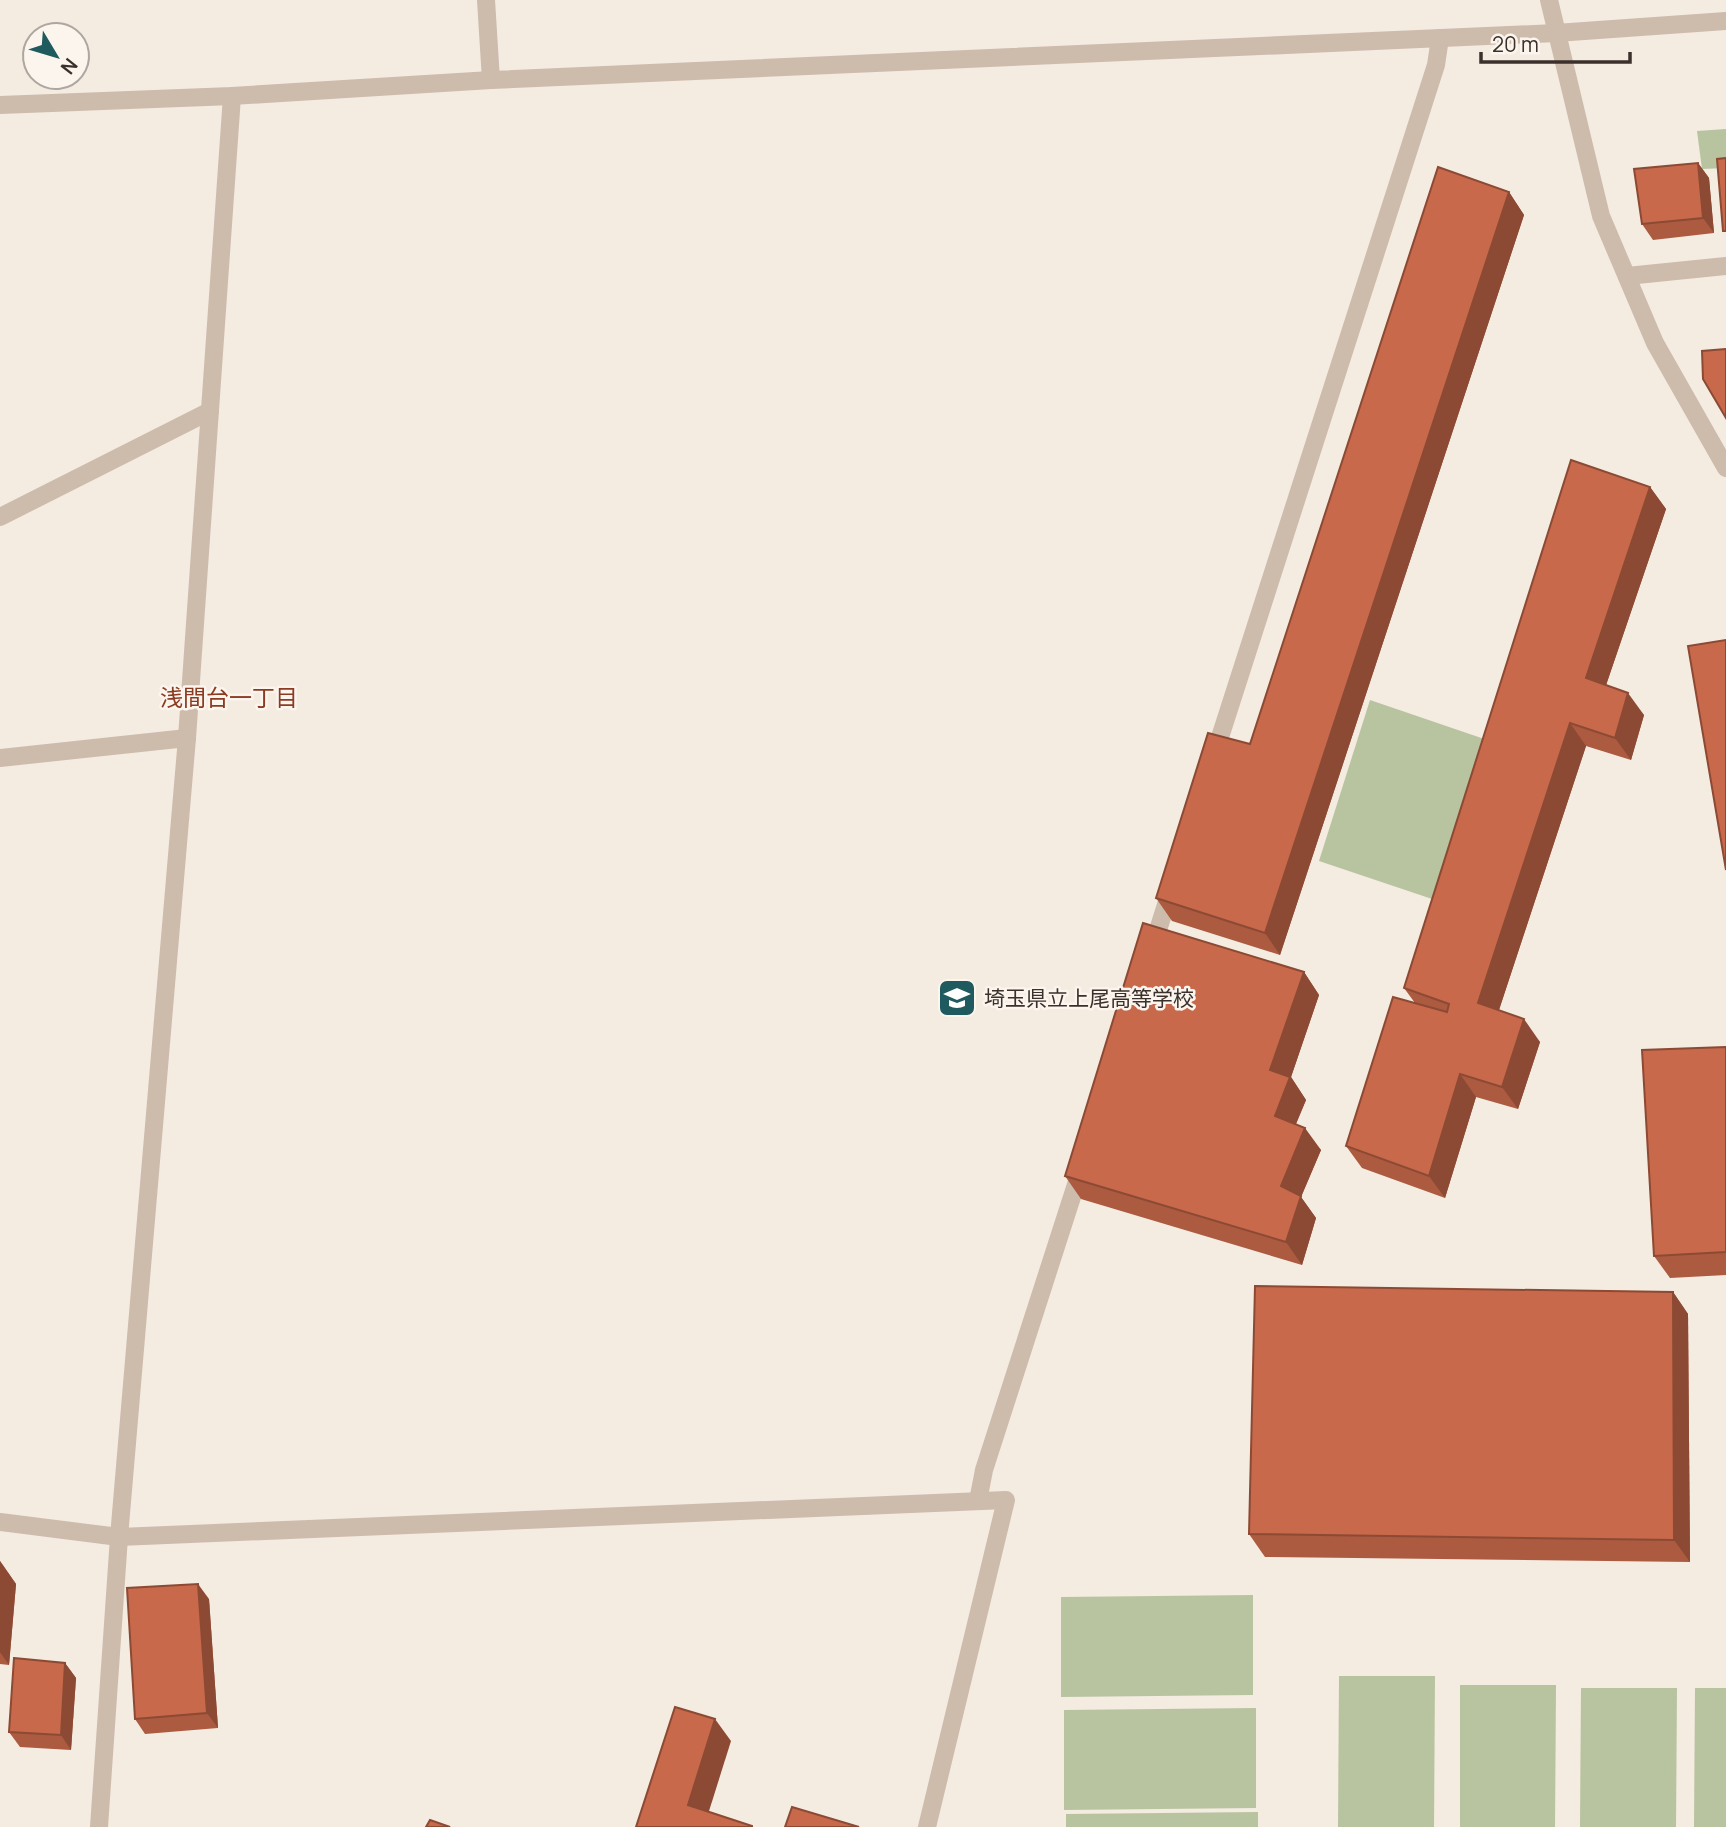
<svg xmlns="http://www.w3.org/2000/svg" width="1726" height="1827" font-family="Manrope,'Noto Sans JP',sans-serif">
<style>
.green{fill:#b8c4a0}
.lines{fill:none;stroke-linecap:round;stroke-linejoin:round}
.service{stroke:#cdbbac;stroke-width:18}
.minor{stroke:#cdbbac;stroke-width:18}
.tertiary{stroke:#cdbbac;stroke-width:18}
.wall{fill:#ac5a40}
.shaded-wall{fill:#8c4a34}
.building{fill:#c8694b;stroke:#8c4a34;stroke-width:2}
.labels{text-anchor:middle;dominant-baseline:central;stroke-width:5;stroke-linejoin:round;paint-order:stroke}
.poi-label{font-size:21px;fill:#3b302b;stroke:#fbf5ee;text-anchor:start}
.neighbourhood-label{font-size:23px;fill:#8c3b22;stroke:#fbf5ee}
</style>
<rect width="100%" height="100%" fill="#f4ebe1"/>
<!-- green -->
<g class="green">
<path d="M1726,129V168L1702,169L1697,131Z"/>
<path d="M1370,700L1496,743L1444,903L1319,861Z"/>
<path d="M1253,1595V1695L1061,1697V1597Z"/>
<path d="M1339,1676H1435L1434,1827H1338Z"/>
<path d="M1460,1685H1556L1555,1827H1460Z"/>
<path d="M1581,1688H1677L1676,1827H1580Z"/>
<path d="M1695,1688H1726V1827H1694Z"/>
<path d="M1256,1708V1808L1064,1810V1710Z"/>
<path d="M1258,1812V1827H1066V1814Z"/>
</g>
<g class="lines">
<!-- service -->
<g class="service">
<path d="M0,517L210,411"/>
<path d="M1213,759L1436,65L1440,38"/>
<path d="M1152,949L1171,889"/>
<path d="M978,1501L984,1470L1081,1169"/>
</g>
<!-- minor -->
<g class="minor">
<path d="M486,0L491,80"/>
<path d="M1549,0L1601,216L1655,343L1726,468"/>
<path d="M1627,276L1726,266"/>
<path d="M0,758L187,738"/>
<path d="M0,1522L119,1537L1006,1500L927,1827"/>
<path d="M99,1827L119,1537L187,738L232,96"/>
</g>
<!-- tertiary -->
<path class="tertiary" d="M0,105L232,96L491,80L1556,33L1726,21"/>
</g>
<!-- wall -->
<g class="wall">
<path d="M1698,163L1709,178L1714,233L1653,240L1642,224Z"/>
<path d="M1509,192L1524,215L1280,955L1172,921L1156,898L1250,744Z"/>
<path d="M1650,487L1666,509L1606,685L1644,715L1631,760L1586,746L1499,1010L1540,1042L1518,1109L1476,1097L1445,1198L1362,1168L1346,1146L1415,1003L1404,988Z"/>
<path d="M1304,972L1319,995L1291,1077L1306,1100L1296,1124L1321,1150L1301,1197L1316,1218L1302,1265L1081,1199L1065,1176Z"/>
<path d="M1726,1047V1275L1670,1278L1654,1256Z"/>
<path d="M1673,1292L1688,1314L1690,1562L1265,1557L1249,1534Z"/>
<path d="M0,1561L16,1584L9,1665L0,1664Z"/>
<path d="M209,1599L218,1728L145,1734L135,1719Z"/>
<path d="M65,1663L76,1678L71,1750L20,1747L9,1732Z"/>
</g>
<!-- shaded-wall -->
<g class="shaded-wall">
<path d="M1698,163L1709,178L1714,233L1703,218Z"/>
<path d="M1509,192L1524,215L1280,955L1265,933Z"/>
<path d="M1650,487L1666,509L1601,700L1586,678Z"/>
<path d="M1628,693L1644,715L1631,760L1615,738Z"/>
<path d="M1570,723L1586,746L1494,1025L1478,1003Z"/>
<path d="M1304,972L1319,995L1291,1077L1306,1100L1290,1138L1275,1116L1270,1070Z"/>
<path d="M1524,1019L1540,1042L1518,1109L1502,1087Z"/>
<path d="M1460,1074L1476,1097L1445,1198L1429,1176Z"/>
<path d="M1305,1128L1321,1150L1301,1197L1316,1218L1302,1265L1286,1242L1281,1186Z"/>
<path d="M1673,1292L1688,1314L1690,1562L1674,1540Z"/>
<path d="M0,1561L16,1584L9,1665L0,1652Z"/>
<path d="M198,1584L209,1599L218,1728L207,1713Z"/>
<path d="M65,1663L76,1678L71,1750L61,1735Z"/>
<path d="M715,1719L731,1741L704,1827L688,1805Z"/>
</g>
<!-- building -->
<g class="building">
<path d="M1726,158V231H1723L1717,159Z"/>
<path d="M1698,163L1703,218L1642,224L1634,169Z"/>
<path d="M1438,167L1509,192L1265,933L1156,898L1208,733L1250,744Z"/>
<path d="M1726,349V418L1703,379L1702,351Z"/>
<path d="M1571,460L1650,487L1586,678L1628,693L1615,738L1570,723L1478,1003L1524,1019L1502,1087L1460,1074L1429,1176L1346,1146L1393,997L1447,1012L1449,1004L1404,988Z"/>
<path d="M1726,640V870L1688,646Z"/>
<path d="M1143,923L1304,972L1270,1070L1290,1077L1275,1116L1305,1128L1281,1186L1301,1196L1286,1242L1065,1176Z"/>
<path d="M1726,1047V1252L1654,1256L1642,1050Z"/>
<path d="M1255,1286L1673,1292L1674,1540L1249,1534Z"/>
<path d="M198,1584L207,1713L135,1719L127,1588Z"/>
<path d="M14,1658L65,1663L61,1735L9,1732Z"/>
<path d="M675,1707L715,1719L688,1805L752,1826V1827H636Z"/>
<path d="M792,1807L859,1827H785Z"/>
<path d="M430,1820L450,1827H426Z"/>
</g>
<!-- icons -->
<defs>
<symbol id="school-square" viewBox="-11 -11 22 22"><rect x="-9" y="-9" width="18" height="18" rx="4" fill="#1f5a5e" stroke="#fbf5ee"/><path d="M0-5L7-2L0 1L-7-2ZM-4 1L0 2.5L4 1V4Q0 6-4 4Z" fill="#fff"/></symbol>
</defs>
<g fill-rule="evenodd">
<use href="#school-square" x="935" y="976" width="44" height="44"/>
</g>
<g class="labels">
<!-- poi labels -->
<g class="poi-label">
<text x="984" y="998">埼玉県立上尾高等学校</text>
</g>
<!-- neighbourhood labels -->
<g class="neighbourhood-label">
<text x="229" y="697">浅間台一丁目</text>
</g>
</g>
<!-- north arrow -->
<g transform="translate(56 56) rotate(128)"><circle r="33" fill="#fbf5ee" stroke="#aea6a0" stroke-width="2"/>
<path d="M0-5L12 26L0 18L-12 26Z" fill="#1f5a5e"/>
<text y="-10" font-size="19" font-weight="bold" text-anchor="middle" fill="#3b302b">N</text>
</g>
<!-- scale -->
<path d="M1481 52v10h149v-10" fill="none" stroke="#3b302b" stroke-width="3.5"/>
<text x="1492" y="52" font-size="21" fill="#3b302b" stroke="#fbf5ee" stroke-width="5" paint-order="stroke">20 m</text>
</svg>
